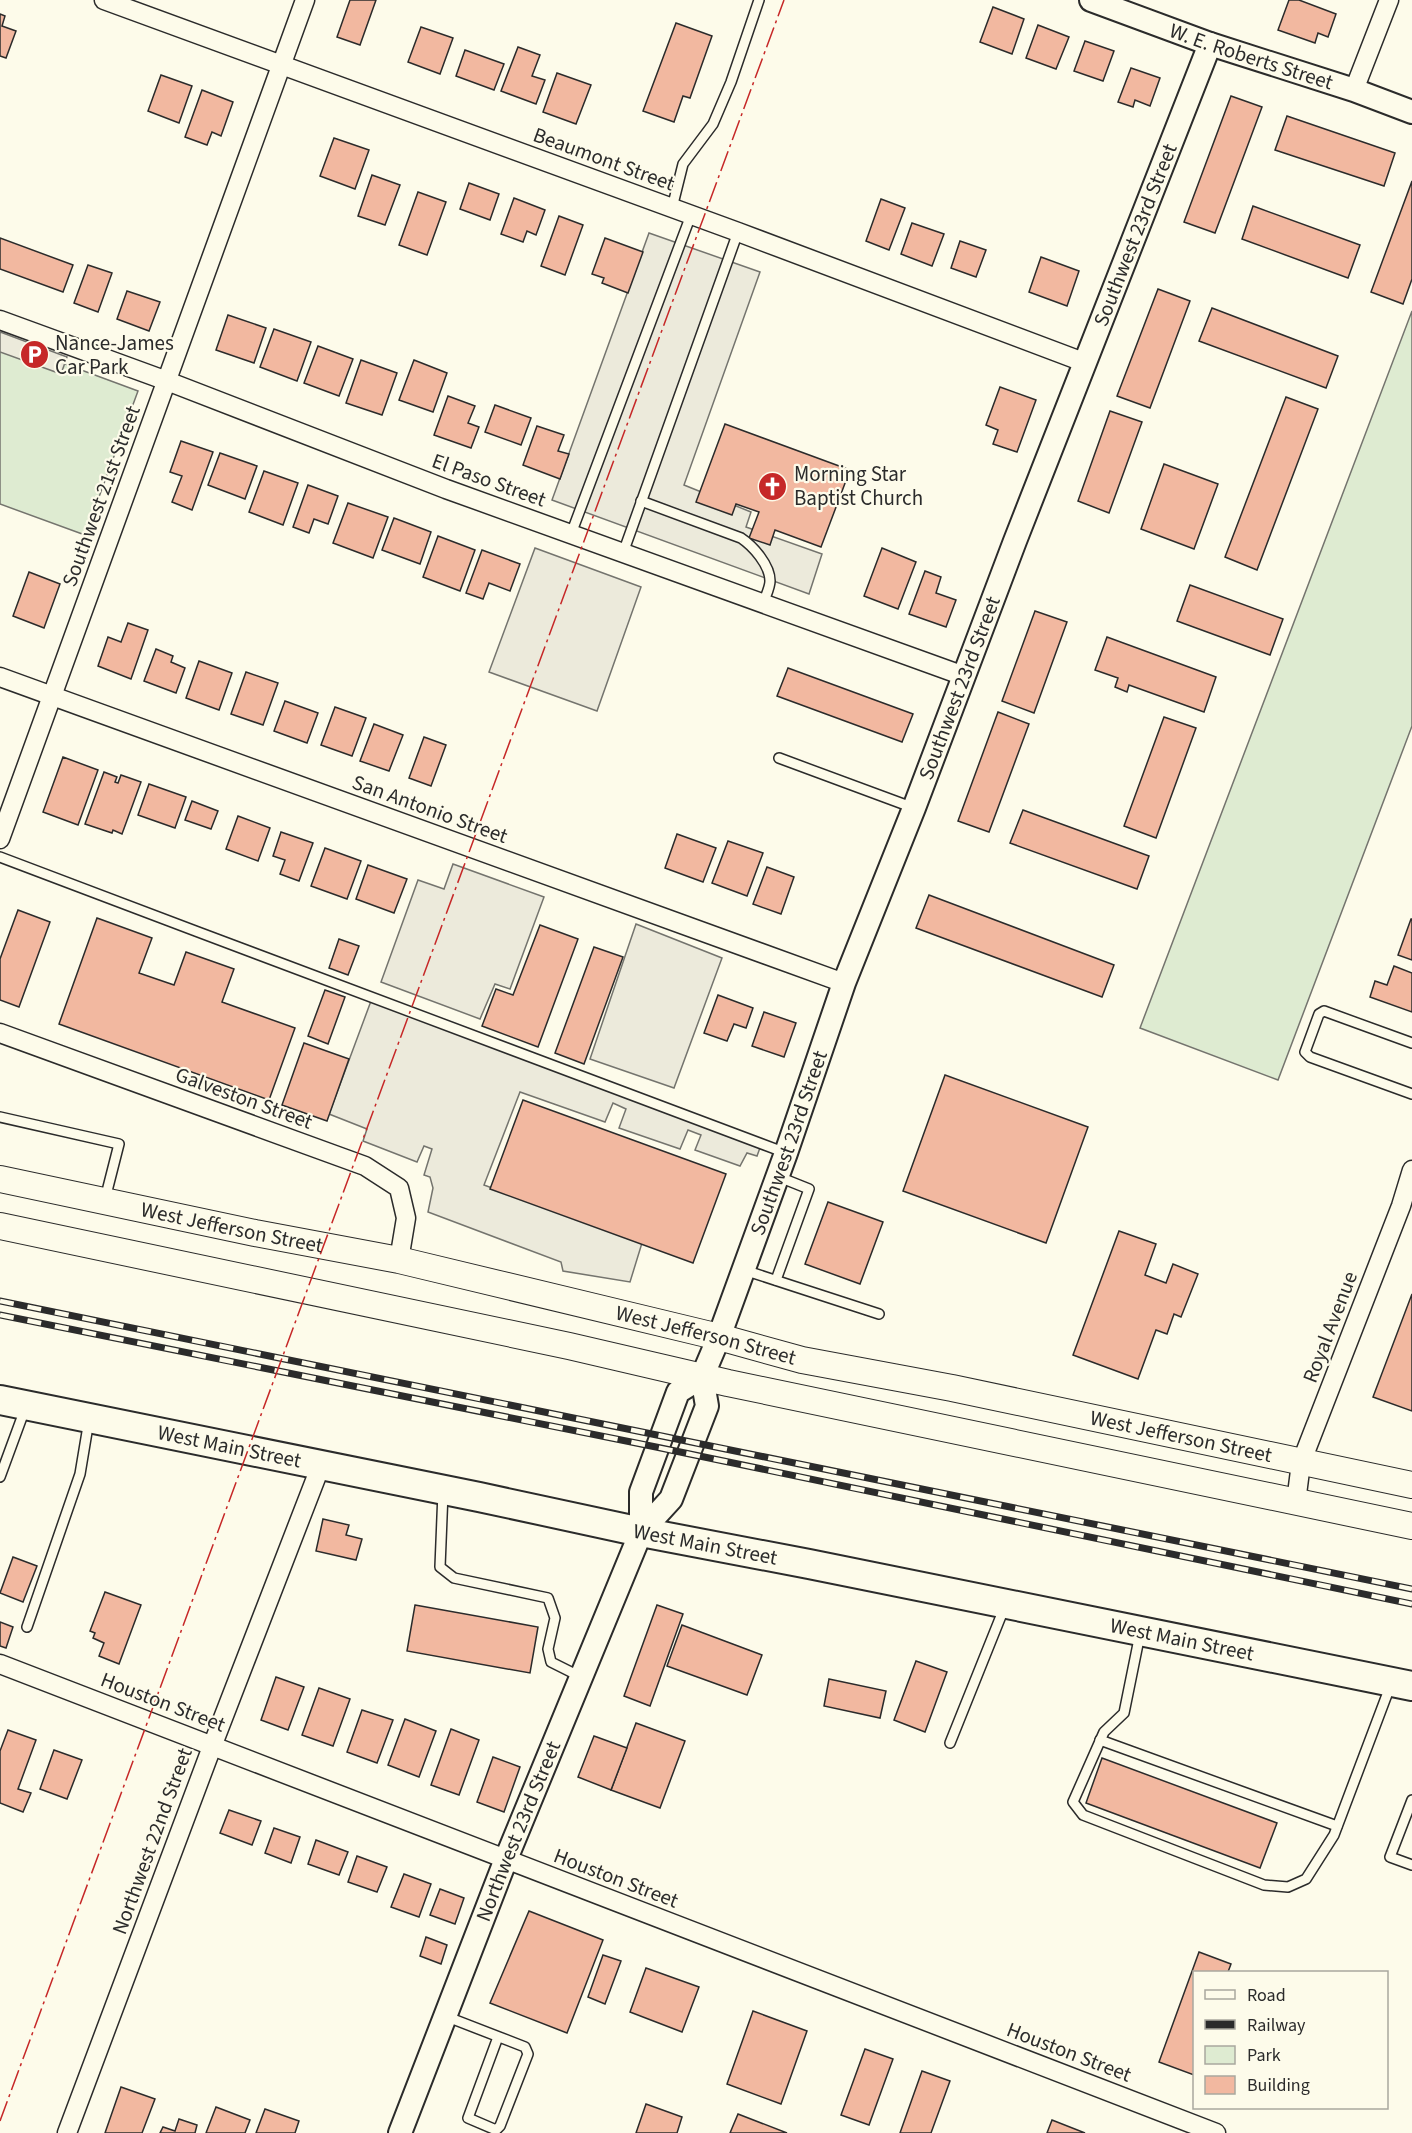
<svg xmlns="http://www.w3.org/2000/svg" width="1412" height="2133" font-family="'Source Sans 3',sans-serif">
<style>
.green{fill:#deebd1;stroke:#74746e;stroke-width:1.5}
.parking{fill:#eceadb;stroke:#74746e;stroke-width:1.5}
.building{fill:#f2b8a0;stroke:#2b2b2b;stroke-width:1.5}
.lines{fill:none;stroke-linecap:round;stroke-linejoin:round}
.service-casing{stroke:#2b2b2b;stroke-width:12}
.minor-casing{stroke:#2b2b2b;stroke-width:21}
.tertiary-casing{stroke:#2b2b2b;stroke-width:26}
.secondary-casing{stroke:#2b2b2b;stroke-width:28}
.primary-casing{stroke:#2b2b2b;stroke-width:32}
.service{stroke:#fdfbea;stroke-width:9}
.minor{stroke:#fdfbea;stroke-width:18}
.tertiary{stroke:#fdfbea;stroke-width:22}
.secondary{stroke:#fdfbea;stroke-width:26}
.primary{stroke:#fdfbea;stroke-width:28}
.rail-casing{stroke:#2b2b2b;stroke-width:7}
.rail{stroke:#fdfbea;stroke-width:4.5;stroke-dasharray:14;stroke-linecap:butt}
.power{stroke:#c62828;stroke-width:1.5;stroke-dasharray:21 4.5 3 4.5;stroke-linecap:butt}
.labels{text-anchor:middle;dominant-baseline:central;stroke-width:4.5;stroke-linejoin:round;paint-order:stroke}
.street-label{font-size:21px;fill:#2b2b2b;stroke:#fdfbea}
.poi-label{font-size:21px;fill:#2b2b2b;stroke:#fdfbea;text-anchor:start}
</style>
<rect width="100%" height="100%" fill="#fdfbea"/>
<!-- green -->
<g class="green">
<path d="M1412,311V726L1278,1080L1140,1028Z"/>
<path d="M0,340L138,391L85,535L0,504Z"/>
</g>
<!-- parking -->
<g class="parking">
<path d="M649,233L760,272L684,485L751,512L746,527L822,554L809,594L552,500Z"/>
<path d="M0,332L67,357L61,374L0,352Z"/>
<path d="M535,548L641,587L597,711L489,672Z"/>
<path d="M453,864L544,897L510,989L495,984L480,1019L381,982L418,880L444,889Z"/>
<path d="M636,924L722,958L674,1088L590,1059Z"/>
<path d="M371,1001L761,1145L757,1156L747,1153L740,1166L695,1150L701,1135L688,1130L680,1149L619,1128L626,1109L613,1103L605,1122L520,1092L484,1185L642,1243L630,1282L563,1271L561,1262L428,1212L433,1188L430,1177L424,1175L432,1149L424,1146L417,1162L363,1141L367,1129L329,1114Z"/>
</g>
<!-- building -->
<g class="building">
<path d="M350,0H376L360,45L337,37Z"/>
<path d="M1289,0H1299L1336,14L1328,37L1318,33L1315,43L1278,30Z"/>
<path d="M993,7L1024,19L1012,54L980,42Z"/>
<path d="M0,14L5,16L2,26L16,31L6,58L0,56Z"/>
<path d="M676,23L712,36L690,98L683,96L674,122L643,111Z"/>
<path d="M1038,25L1069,37L1056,69L1026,58Z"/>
<path d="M421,27L453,38L440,74L408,62Z"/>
<path d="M1085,41L1114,51L1103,81L1074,71Z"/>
<path d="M518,47L540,55L532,76L545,80L536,104L501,91Z"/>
<path d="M465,50L504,64L494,90L456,76Z"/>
<path d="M1131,68L1160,78L1150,106L1135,100L1133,107L1118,102Z"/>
<path d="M557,73L591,85L576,124L543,112Z"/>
<path d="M161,75L192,86L179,123L148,111Z"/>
<path d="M202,90L233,102L221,136L212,132L207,145L185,137Z"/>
<path d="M1231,96L1262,107L1215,233L1184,222Z"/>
<path d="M1287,116L1395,153L1384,186L1275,150Z"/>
<path d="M334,138L369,150L355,189L320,176Z"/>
<path d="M372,175L400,185L385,225L358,216Z"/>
<path d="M1412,181V279L1403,304L1371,292Z"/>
<path d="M469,183L499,194L490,220L460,209Z"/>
<path d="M418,192L446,202L427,255L399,245Z"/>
<path d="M514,198L545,210L536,235L527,231L523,242L501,234Z"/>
<path d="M881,199L905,208L889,250L866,241Z"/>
<path d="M1253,206L1360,245L1348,278L1242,239Z"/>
<path d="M559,216L583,225L565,275L541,266Z"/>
<path d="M912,223L944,234L932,266L901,254Z"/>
<path d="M0,238L73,265L63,292L0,269Z"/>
<path d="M605,238L643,252L628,293L602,283L604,278L592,274Z"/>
<path d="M960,241L986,250L976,277L951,268Z"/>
<path d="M1041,257L1079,271L1067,306L1029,292Z"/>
<path d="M88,265L112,273L98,312L74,303Z"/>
<path d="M1158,289L1190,301L1150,408L1117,396Z"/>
<path d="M127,291L160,302L149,331L117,319Z"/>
<path d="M1212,308L1338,356L1326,388L1199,341Z"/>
<path d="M228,315L266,328L254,363L216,350Z"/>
<path d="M274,329L311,342L297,381L260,367Z"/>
<path d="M318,346L353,359L339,396L304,383Z"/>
<path d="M361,360L397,373L382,415L346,403Z"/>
<path d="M414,360L447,373L433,412L399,400Z"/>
<path d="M1000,387L1036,400L1017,452L993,444L998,430L986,425Z"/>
<path d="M448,396L475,406L468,423L479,427L471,448L434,435Z"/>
<path d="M1286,397L1318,409L1257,570L1225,557Z"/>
<path d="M495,405L531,418L521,445L485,432Z"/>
<path d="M1110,411L1142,422L1109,513L1078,501Z"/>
<path d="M725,424L850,470L821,547L775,530L770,545L749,538L759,512L736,504L732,515L696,502Z"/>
<path d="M537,426L564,435L558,451L569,454L560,479L523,465Z"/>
<path d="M181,441L213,452L192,510L172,502L182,476L170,472Z"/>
<path d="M220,453L257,466L245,499L208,485Z"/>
<path d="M1164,464L1218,484L1194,549L1141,529Z"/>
<path d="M264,471L298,483L283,525L249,512Z"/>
<path d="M308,485L338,496L328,524L314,519L309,533L293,527Z"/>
<path d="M348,503L388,517L373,558L333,543Z"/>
<path d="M394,518L431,532L420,564L382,550Z"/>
<path d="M438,536L475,550L460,591L423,577Z"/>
<path d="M882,548L916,562L898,609L864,596Z"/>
<path d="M482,550L520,564L510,591L489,583L483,599L466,593Z"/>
<path d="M925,571L941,577L936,593L956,600L946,627L909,614Z"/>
<path d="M29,572L60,584L44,628L13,616Z"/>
<path d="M1190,585L1283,619L1270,655L1177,621Z"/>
<path d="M1035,611L1067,622L1034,713L1002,701Z"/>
<path d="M128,623L148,630L131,679L98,666L108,637L121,642Z"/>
<path d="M1107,637L1216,677L1204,712L1129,685L1127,692L1115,687L1118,678L1095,670Z"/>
<path d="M156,649L173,656L171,662L185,668L176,693L144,681Z"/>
<path d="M199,661L232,673L219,710L186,698Z"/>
<path d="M788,668L913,714L902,742L777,696Z"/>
<path d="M246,672L278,683L263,725L231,714Z"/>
<path d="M285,701L318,713L307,743L274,731Z"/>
<path d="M335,707L366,718L352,756L321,745Z"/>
<path d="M998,712L1029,724L989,832L958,821Z"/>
<path d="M1164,717L1196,728L1156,838L1124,826Z"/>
<path d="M374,724L403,735L389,771L360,761Z"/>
<path d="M424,737L446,745L431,786L409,778Z"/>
<path d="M63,757L98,770L78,825L43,812Z"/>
<path d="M104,772L117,777L115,782L118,783L121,775L141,782L122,834L113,830L112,833L85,824Z"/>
<path d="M149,784L186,797L175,828L138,815Z"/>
<path d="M192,801L218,811L211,829L185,820Z"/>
<path d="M1023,810L1149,856L1137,889L1010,843Z"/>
<path d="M238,816L270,828L258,861L226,849Z"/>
<path d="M281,832L313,843L299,881L280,874L285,860L273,856Z"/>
<path d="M677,834L716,848L703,882L665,868Z"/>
<path d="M728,841L763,853L747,896L712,883Z"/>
<path d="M325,848L361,861L347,899L311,886Z"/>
<path d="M368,865L407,879L394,913L356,899Z"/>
<path d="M767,867L794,877L781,914L753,904Z"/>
<path d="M929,895L1114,965L1102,997L916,928Z"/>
<path d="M18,910L50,922L19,1007L0,1000V959Z"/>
<path d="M97,918L152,938L139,973L174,985L186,952L234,969L222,1002L295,1028L269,1100L59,1024Z"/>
<path d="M1411,919H1412V960L1398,955Z"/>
<path d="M540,925L578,939L538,1047L482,1026L496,989L513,995Z"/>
<path d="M339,939L359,946L348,975L329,968Z"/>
<path d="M594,947L623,957L584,1064L555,1053Z"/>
<path d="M1394,966L1412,973V1012L1370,997L1375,981L1387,985Z"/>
<path d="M325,990L345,997L328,1044L308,1036Z"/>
<path d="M718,995L753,1008L746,1028L734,1024L727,1041L704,1033Z"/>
<path d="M764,1012L796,1023L784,1057L752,1046Z"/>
<path d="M304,1043L349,1059L327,1121L282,1105Z"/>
<path d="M945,1075L1088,1127L1046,1243L903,1191Z"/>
<path d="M523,1100L726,1174L693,1263L490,1189Z"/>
<path d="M828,1202L883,1222L860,1284L805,1264Z"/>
<path d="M1119,1231L1156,1244L1145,1275L1166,1283L1173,1264L1198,1274L1181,1317L1174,1314L1167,1334L1156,1330L1138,1379L1073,1355Z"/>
<path d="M1412,1294V1411L1373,1397Z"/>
<path d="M323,1519L349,1525L346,1535L362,1539L356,1560L316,1551Z"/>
<path d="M13,1557L37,1566L23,1602L0,1593Z"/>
<path d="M105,1592L141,1605L119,1664L99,1656L104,1643L93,1638L95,1633L90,1631Z"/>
<path d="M415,1605L538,1627L530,1673L407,1651Z"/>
<path d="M657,1605L683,1614L650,1706L624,1696Z"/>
<path d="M0,1622L13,1627L6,1648L0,1646Z"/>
<path d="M682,1625L762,1655L747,1695L667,1666Z"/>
<path d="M916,1661L947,1672L925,1732L894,1720Z"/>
<path d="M276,1677L304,1687L288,1730L261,1720Z"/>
<path d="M829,1679L886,1691L880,1718L824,1706Z"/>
<path d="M319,1688L350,1699L333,1746L302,1735Z"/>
<path d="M362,1710L393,1720L377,1763L347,1752Z"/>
<path d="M405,1719L436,1731L419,1777L388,1765Z"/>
<path d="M636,1723L685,1741L660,1808L611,1790Z"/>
<path d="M451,1729L479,1740L459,1795L431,1785Z"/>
<path d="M8,1730L36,1740L18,1789L31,1793L23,1812L0,1803V1751Z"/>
<path d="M594,1736L627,1748L611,1790L578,1777Z"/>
<path d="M54,1750L82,1760L67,1799L40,1789Z"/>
<path d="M493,1757L520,1767L504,1812L477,1802Z"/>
<path d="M1102,1758L1277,1823L1260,1868L1086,1803Z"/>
<path d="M229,1810L261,1821L252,1845L220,1833Z"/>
<path d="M274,1828L300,1837L291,1863L265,1853Z"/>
<path d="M316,1840L348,1852L339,1875L308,1864Z"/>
<path d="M357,1856L387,1867L377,1892L348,1882Z"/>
<path d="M404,1874L431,1884L419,1917L391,1907Z"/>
<path d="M440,1889L464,1898L455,1924L430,1915Z"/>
<path d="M529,1911L603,1940L567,2033L490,2003Z"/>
<path d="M426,1937L447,1945L441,1964L420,1956Z"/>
<path d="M1199,1952L1231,1964L1228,1972H1194V2075L1159,2062Z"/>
<path d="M603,1955L621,1961L605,2004L588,1997Z"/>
<path d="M646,1968L699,1987L682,2032L630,2012Z"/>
<path d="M753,2011L807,2031L781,2104L727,2084Z"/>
<path d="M865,2049L893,2059L869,2125L841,2115Z"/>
<path d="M922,2071L950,2081L931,2133H900Z"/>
<path d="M121,2087L155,2099L142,2133H105Z"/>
<path d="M646,2104L682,2117L677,2133H636Z"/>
<path d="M216,2107L250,2120L245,2133H206Z"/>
<path d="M265,2109L299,2121L295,2133H256Z"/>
<path d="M738,2114L787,2133H730Z"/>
<path d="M179,2119L197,2125L195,2133H160L163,2127L175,2131Z"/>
<path d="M1052,2120L1085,2133H1047Z"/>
</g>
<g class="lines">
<defs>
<g id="service">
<path d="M672,208L683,164L713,124L731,82L759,0"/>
<path d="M641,501L741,538C753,546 770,565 770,581C770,588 765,597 763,604"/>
<path d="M571,534L691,215"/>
<path d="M623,553L738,232"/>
<path d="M779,758L914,808"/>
<path d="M0,857C262,956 524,1056 786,1153"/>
<path d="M1412,1043L1324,1011L1319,1014L1305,1052L1310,1057L1412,1094"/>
<path d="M0,1117L119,1144L105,1199"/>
<path d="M744,1270L879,1314"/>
<path d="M776,1280L809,1189L779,1177"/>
<path d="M0,1477L25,1409"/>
<path d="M443,1492L440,1567L454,1578L548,1598L555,1618L548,1649L551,1662L581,1677"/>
<path d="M27,1627L80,1474L89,1420"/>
<path d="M1140,1634L1124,1713L1104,1732L1073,1802L1083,1815L1264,1885L1288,1887L1306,1879L1334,1835L1391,1684"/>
<path d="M1100,1740L1337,1826"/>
<path d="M950,1743L1005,1606"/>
<path d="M1412,1800L1390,1857L1412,1865"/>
<path d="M445,2016L525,2047L528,2054L500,2126L496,2130L468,2118L498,2037"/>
</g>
<g id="minor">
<path d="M104,0L738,232L1086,363"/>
<path d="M1354,90L1389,0"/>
<path d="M0,320L167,381L446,489L964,676"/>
<path d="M0,677L844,983"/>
<path d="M0,839L305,0"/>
<path d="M0,1033L365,1166L399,1188L406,1218L399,1260"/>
<path d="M1296,1502L1301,1463L1401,1206L1412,1170"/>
<path d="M0,1664L1216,2133"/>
<path d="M67,2133L213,1744L321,1465"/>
</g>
<g id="tertiary">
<path id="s1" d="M1091,0L1210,44L1354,90L1412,112"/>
<path d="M641,1532V1492L678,1392L702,1377"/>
<path id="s2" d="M400,2133L506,1859L641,1532L671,1499L707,1406L702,1377L719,1337L786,1153L844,983L914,808L1015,541L1210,44"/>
</g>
<g id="secondary">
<path id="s3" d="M0,1179L255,1233L399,1260L719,1337L802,1360L952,1388L1412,1485"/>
<path d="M0,1226L569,1346L728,1383L1412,1526"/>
</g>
<g id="primary">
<path id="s4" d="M0,1400L479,1497L641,1532L809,1564L1412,1686"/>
</g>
</defs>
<!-- service casing -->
<use href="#service" class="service-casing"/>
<!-- minor casing -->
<use href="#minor" class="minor-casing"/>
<!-- tertiary casing -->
<use href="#tertiary" class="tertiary-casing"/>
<!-- secondary casing -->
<use href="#secondary" class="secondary-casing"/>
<!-- primary casing -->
<use href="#primary" class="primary-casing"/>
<!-- service -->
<use href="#service" class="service"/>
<!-- minor -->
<use href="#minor" class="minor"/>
<!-- tertiary -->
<use href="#tertiary" class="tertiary"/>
<!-- secondary -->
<use href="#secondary" class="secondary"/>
<!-- primary -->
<use href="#primary" class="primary"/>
<defs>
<g id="rail">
<path d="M0,1301L1412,1589"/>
<path d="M0,1315L656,1447L1412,1604"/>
</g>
</defs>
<!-- rail casing -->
<use href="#rail" class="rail-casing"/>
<!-- rail -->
<use href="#rail" class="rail"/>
<!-- power -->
<path class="power" d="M0,2121L784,0"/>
</g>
<!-- icons -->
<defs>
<symbol id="parking-disc" viewBox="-11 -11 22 22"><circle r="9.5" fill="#c62828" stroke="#fdfbea"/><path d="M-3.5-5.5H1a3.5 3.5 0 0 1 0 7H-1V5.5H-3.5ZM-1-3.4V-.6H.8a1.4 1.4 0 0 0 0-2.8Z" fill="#fff"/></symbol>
<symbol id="church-disc" viewBox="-11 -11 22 22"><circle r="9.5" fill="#c62828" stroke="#fdfbea"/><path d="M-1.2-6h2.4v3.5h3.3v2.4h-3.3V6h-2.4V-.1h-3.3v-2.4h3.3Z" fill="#fff"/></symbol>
</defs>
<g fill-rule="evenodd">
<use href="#parking-disc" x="18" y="338" width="33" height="33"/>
<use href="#church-disc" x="756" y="470" width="33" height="33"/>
</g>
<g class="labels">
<!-- street labels -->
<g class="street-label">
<text stroke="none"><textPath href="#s1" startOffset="170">W. E. Roberts Street</textPath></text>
<text transform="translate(604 159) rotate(20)">Beaumont Street</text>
<text stroke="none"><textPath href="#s2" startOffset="2043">Southwest 23rd Street</textPath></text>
<text transform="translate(489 480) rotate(20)">El Paso Street</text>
<text transform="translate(101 496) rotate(-70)">Southwest 21st Street</text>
<text stroke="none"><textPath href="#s2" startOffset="1557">Southwest 23rd Street</textPath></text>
<text transform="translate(430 809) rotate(20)">San Antonio Street</text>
<text transform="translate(244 1098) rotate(20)">Galveston Street</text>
<text stroke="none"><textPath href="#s2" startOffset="1071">Southwest 23rd Street</textPath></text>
<text stroke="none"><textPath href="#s3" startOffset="237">West Jefferson Street</textPath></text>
<text transform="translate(1330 1327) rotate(-69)">Royal Avenue</text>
<text stroke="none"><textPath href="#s3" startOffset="723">West Jefferson Street</textPath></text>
<text stroke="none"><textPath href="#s3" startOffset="1209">West Jefferson Street</textPath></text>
<text stroke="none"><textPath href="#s4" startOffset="234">West Main Street</textPath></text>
<text stroke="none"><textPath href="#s4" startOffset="720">West Main Street</textPath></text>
<text stroke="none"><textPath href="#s4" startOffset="1206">West Main Street</textPath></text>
<text transform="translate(163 1702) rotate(21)">Houston Street</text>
<text stroke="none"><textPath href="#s2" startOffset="324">Northwest 23rd Street</textPath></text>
<text transform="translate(152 1841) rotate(-70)">Northwest 22nd Street</text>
<text transform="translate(616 1878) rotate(21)">Houston Street</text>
<text transform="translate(1069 2052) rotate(21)">Houston Street</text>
</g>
<!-- poi labels -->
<g class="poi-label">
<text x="55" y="343">Nance-James<tspan x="55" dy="24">Car Park</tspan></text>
<text x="794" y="474">Morning Star<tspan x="794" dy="24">Baptist Church</tspan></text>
</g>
</g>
<!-- legend -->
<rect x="1193" y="1971" width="195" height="138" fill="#fdfbea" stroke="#a9a89e" stroke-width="1.5"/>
<rect x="1205" y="1990" width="30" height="9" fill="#fdfbea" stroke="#a9a89e" stroke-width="1.5"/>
<text x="1247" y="2001" font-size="18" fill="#2b2b2b">Road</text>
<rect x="1205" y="2020" width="30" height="9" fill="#2b2b2b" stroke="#a9a89e" stroke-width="1.5"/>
<text x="1247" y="2031" font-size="18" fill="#2b2b2b">Railway</text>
<rect x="1205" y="2046" width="30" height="18" fill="#deebd1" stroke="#a9a89e" stroke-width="1.5"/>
<text x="1247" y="2061" font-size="18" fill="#2b2b2b">Park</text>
<rect x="1205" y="2076" width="30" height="18" fill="#f2b8a0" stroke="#a9a89e" stroke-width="1.5"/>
<text x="1247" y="2091" font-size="18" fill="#2b2b2b">Building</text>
</svg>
